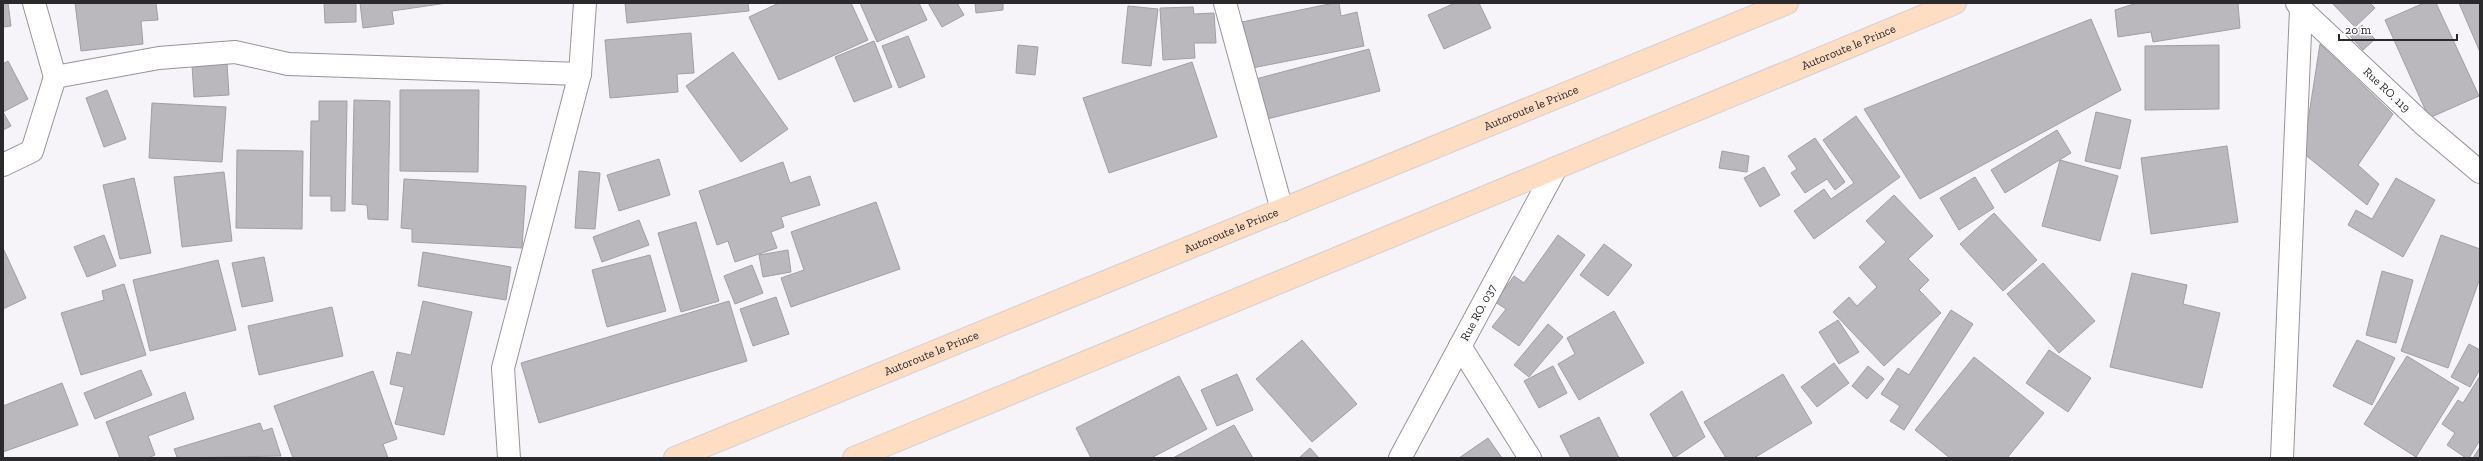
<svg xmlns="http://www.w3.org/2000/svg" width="2483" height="461" font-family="'Zilla Slab',serif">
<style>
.building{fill:#bab7bd;stroke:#a19ea4}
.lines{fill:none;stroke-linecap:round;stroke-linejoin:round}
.minor-casing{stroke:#97949a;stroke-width:24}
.primary-casing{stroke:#d0d0d0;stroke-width:24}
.minor{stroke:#fff;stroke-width:22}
.primary{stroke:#feddc3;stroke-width:22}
.labels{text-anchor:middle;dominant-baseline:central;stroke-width:4;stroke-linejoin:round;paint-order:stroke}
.street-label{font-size:12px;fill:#2a292b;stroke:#fff}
</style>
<rect width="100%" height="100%" fill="#f6f3f9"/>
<!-- building -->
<g class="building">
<path d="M3,3H8L11,26L3,27Z"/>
<path d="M75,3H156L158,20L141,21L143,44L81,51Z"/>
<path d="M324,3H356V22L325,23Z"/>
<path d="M360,3H447L392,11L394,24L363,28Z"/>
<path d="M625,3H748L749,11L627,23Z"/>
<path d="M779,3H851L868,40L779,80L749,17Z"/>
<path d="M860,3H919L927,20L877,42Z"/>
<path d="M928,3H957L964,15L942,27Z"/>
<path d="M975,3H1003V10L976,13Z"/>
<path d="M1334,3H1339L1341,16L1357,12L1364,46L1247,69L1237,23Z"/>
<path d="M1455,3H1479L1491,28L1444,49L1428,15Z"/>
<path d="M2137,3H2241L2238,4L2240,28L2153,42L2151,32L2118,37L2115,10Z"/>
<path d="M2332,3H2370L2375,8L2355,27Z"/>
<path d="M2424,3H2436L2479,96L2429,118L2385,20Z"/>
<path d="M2459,3H2480V52Z"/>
<path d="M1128,6L1158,9L1151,66L1122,63Z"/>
<path d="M1193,7L1194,14L1214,13L1216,43H1194L1195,58L1163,60L1160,8Z"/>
<path d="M2091,19L2121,90L1920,199L1864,109Z"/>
<path d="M2362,25L2375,39L2363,50L2350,36Z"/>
<path d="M691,33L694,73L677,74L678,92L610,98L605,40Z"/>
<path d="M908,36L925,77L899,88L882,46Z"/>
<path d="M874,41L892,87L854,102L835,57Z"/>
<path d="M2320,44L2393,114L2358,165L2379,184L2367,205L2303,153Z"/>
<path d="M1018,45L1038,47L1035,75L1016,73Z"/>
<path d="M2219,45V109L2145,110V46Z"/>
<path d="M1369,49L1380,91L1263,120L1252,80Z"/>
<path d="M733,52L788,129L741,162L686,86Z"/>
<path d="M8,61L28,99L3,112L11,126L3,130V64Z"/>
<path d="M1192,62L1217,137L1109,173L1083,98Z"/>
<path d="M227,63L229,95L194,97L192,65Z"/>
<path d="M107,90L126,139L104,147L86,98Z"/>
<path d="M400,90H479L478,172L400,171Z"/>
<path d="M354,100L390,101L388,220L368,219L367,205L352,204Z"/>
<path d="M319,101H347L345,211H331V196H310L311,121H319Z"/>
<path d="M152,103L226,107L222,162L149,158Z"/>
<path d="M2096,112L2131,120L2120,169L2085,161Z"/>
<path d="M1856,116L1900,177L1814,239L1794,211L1824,189L1831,199L1854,183L1823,140Z"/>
<path d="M2057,130L2071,153L2005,193L1991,170Z"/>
<path d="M1815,138L1845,182L1835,190L1827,179L1805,193L1791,173L1797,169L1788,156Z"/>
<path d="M2227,146L2238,222L2151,234L2141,158Z"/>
<path d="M237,150L303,151L302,229L236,228Z"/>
<path d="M1722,151L1749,156L1747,172L1719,168Z"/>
<path d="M659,159L670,195L619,211L607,175Z"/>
<path d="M2060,160L2118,176L2100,241L2042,226Z"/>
<path d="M783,162L790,183L810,176L820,205L781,217L784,227L771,232L777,248L735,262L728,241L717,245L699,191Z"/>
<path d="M1764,167L1780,195L1760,207L1744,178Z"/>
<path d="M579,171L600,173L595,229L575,228Z"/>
<path d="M224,172L232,241L182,247L174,177Z"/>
<path d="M1975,177L1994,208L1959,230L1940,198Z"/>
<path d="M134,178L151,253L120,259L103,185Z"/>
<path d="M2396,178L2435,200L2403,257L2348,225L2356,210L2372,219Z"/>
<path d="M404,179L526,186L522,248L412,242V229L401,228Z"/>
<path d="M1894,195L1933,236L1908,259L1929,280L1919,290L1941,313L1884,366L1833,312L1849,297L1857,306L1877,287L1859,267L1886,242L1866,221Z"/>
<path d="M876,202L900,269L791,307L781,278L804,270L791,232Z"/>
<path d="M1994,213L2037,260L2003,291L1960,244Z"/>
<path d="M639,220L649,245L602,262L593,237Z"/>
<path d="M696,222L719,301L681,312L658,233Z"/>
<path d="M104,235L116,266L87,277L74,247Z"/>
<path d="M1558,235L1585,255L1519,346L1492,327L1506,309L1495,302L1514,276L1524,283Z"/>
<path d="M2441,235L2480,249V278L2448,368L2401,351Z"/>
<path d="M1604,244L1632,265L1608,296L1580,275Z"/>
<path d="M3,248L26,298L3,309Z"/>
<path d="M788,250L791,272L763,277L759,255Z"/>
<path d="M423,252L511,267L506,300L418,286Z"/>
<path d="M650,255L666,311L607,327L592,270Z"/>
<path d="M264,257L273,301L242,307L232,263Z"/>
<path d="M218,260L236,330L150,351L133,280Z"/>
<path d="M2043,263L2095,321L2059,353L2007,294Z"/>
<path d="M752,265L763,293L735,304L724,276Z"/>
<path d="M2382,271L2413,280L2396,343L2366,335Z"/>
<path d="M2132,273L2187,285L2183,304L2220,313L2202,388L2110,367Z"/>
<path d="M124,284L146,355L81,375L61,313L104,300L102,291Z"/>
<path d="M776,297L789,334L753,346L740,309Z"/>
<path d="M423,301L472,312L444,435L395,424L404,387L390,384L397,352L411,355Z"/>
<path d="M729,301L747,361L539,423L521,363Z"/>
<path d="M332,307L343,356L259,375L248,326Z"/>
<path d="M1951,310L1973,324L1904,430L1890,421L1900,406L1881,394L1898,368L1909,375Z"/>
<path d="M1614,311L1644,363L1579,400L1558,364L1575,354L1567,338Z"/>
<path d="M1838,320L1859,352L1839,364L1819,332Z"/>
<path d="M1548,324L1563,337L1529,377L1514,365Z"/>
<path d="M1302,340L1357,404L1312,442L1256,379Z"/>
<path d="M2357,340L2395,358L2372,405L2333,386Z"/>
<path d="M2469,344L2480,350V369L2470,387L2451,377Z"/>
<path d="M2049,350L2091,378L2068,412L2026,383Z"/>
<path d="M2407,356L2459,388L2416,457L2364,424Z"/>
<path d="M1974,357L2044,413L2007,458H1950L1915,430Z"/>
<path d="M1834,363L1849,383L1817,407L1801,387Z"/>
<path d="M1553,366L1567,393L1539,408L1524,381Z"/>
<path d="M1868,366L1884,379L1867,399L1852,386Z"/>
<path d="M141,370L152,395L95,419L84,393Z"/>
<path d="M373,371L397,439L383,444L388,458H293L274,406Z"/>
<path d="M1237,374L1253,410L1217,426L1201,390Z"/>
<path d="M1783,374L1812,423L1754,458H1726L1704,422Z"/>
<path d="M1179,376L1207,429L1151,458H1091L1076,428Z"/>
<path d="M2480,376V440L2469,458H2466L2447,445L2455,433L2442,424L2458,400L2463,403Z"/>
<path d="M62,383L78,425L3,452V406Z"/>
<path d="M1682,391L1705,437L1674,458L1650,414Z"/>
<path d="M185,392L194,419L148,436L155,455L148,458H120L106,422Z"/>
<path d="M1599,417L1619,458H1571L1560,436Z"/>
<path d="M260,423L263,431L272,428L281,456L175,458L177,457L174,449Z"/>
<path d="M1234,425L1253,458H1173Z"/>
<path d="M1488,438L1502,458H1459Z"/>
<path d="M2480,447V458H2473Z"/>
<path d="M1310,448L1319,458H1299Z"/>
</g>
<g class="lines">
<defs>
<g id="minor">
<path d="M34,3L55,77L159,58L235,52L288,64L580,74"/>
<path d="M1225,3L1282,210"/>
<path id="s1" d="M2297,3L2301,9L2422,123L2480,172"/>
<path d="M3,165L32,151L55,77"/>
<path d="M1460,346L1530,458"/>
<path d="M509,458L503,368L580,74L585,3"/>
<path id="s2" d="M1400,458L1556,168"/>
<path d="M2282,458L2301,9"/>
</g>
<g id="primary">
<path id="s3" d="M675,458L1787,3"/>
<path id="s4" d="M854,458L1955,3"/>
</g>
</defs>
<!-- minor casing -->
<use href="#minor" class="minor-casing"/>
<!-- primary casing -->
<use href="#primary" class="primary-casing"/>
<!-- minor -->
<use href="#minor" class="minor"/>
<!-- primary -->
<use href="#primary" class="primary"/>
</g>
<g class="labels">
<!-- street labels -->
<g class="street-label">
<text stroke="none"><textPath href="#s4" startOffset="1076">Autoroute le Prince</textPath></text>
<text stroke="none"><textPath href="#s1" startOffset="125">Rue RO. 119</textPath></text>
<text stroke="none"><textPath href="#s3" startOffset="925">Autoroute le Prince</textPath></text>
<text stroke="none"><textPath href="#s3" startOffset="601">Autoroute le Prince</textPath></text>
<text stroke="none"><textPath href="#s2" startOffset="165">Rue RO. 037</textPath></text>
<text stroke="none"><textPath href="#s3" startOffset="277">Autoroute le Prince</textPath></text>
</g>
</g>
<!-- border -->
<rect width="2483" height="461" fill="none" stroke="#2a292b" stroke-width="8"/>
<!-- scale -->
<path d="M2339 34v6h118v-6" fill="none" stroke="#2a292b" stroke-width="2"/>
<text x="2345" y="34" font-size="12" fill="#2a292b" stroke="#ffffff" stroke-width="3" paint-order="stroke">20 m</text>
</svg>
